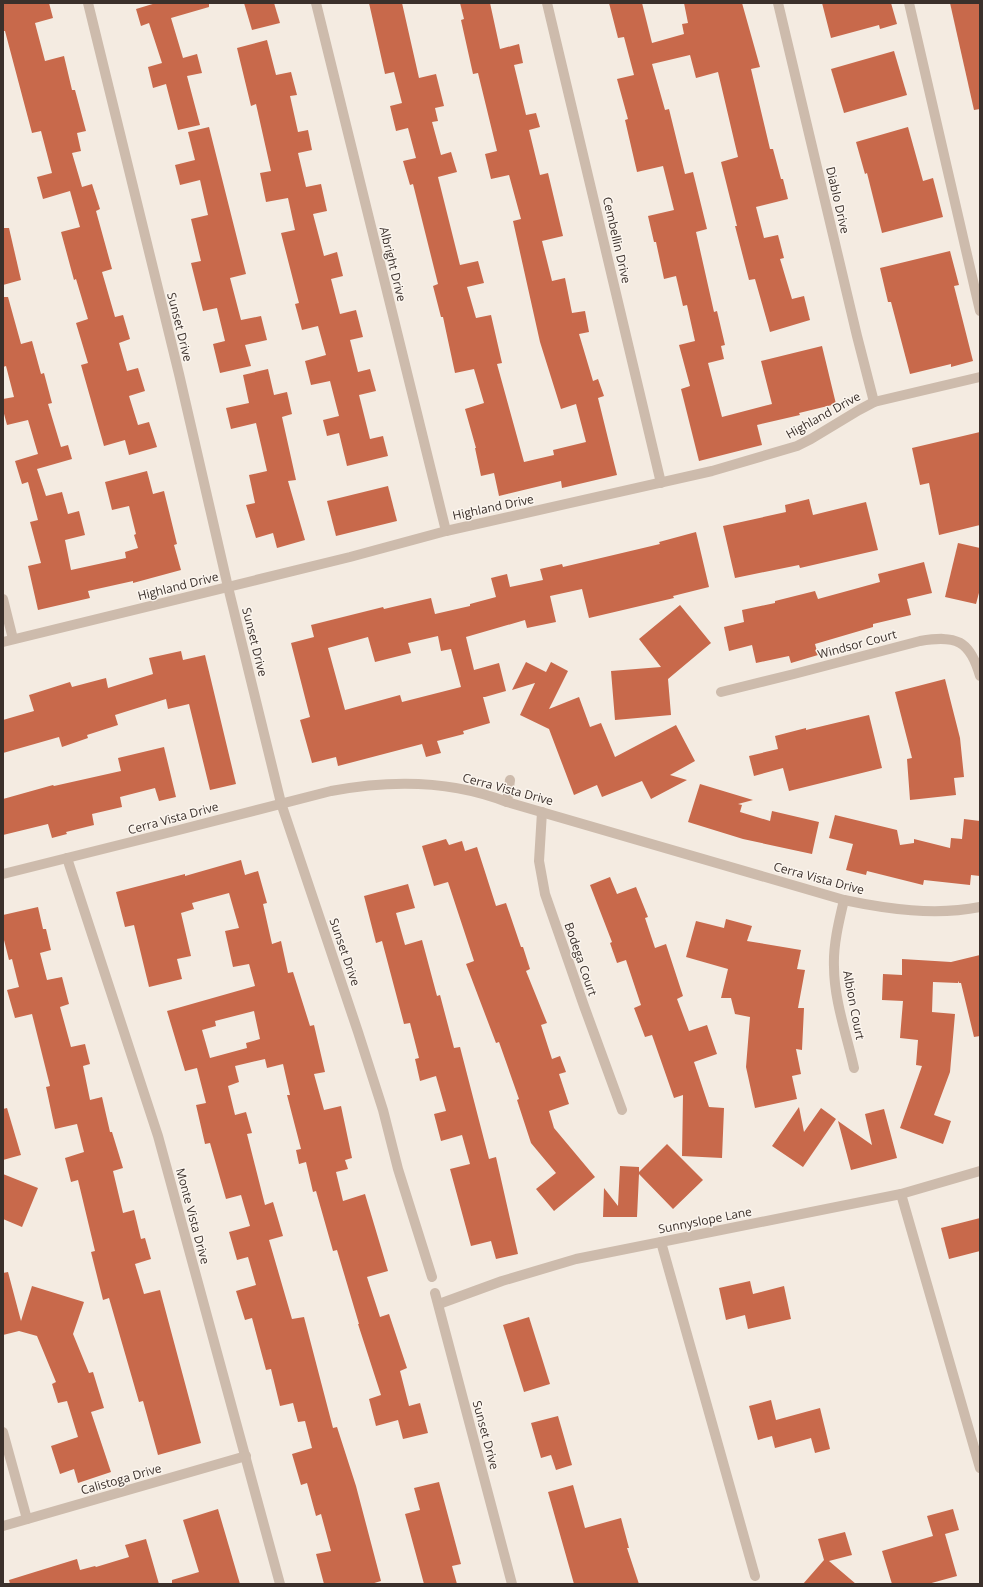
<svg xmlns="http://www.w3.org/2000/svg" width="983" height="1587" font-family="'Open Sans',sans-serif">
<style>
.building{fill:#c8694b;fill-rule:evenodd}
.lines{fill:none;stroke-linecap:round;stroke-linejoin:round}
.minor{stroke:#cdbbac;stroke-width:10}
.labels{text-anchor:middle;dominant-baseline:central;stroke-width:3;stroke-linejoin:round;paint-order:stroke}
.street-label{font-size:12px;fill:#3b302b;stroke:#fbf5ee}
</style>
<rect width="100%" height="100%" fill="#f4ebe1"/>
<!-- building -->
<g class="building">
<path d="M3,3H49L53,18L35,23L45,61L64,56L72,90H75L86,131L77,133L81,151L72,153L82,187L92,184L100,209L96,211L112,269L102,272L115,317L123,315L130,339L119,343L127,371L138,368L145,391L129,396L138,425L149,422L157,447L129,455L125,440L104,446L81,365L88,363L76,323L88,319L76,279L74,280L61,232L80,227L70,191L43,199L37,177L52,173L41,131L32,133L5,31H3Z"/>
<path d="M156,3H209V7L171,18L183,58L197,54L202,73L187,76L200,125L178,130L166,84L153,88L148,67L162,63L149,23L141,26L136,9Z"/>
<path d="M244,3H274L280,23L252,30Z"/>
<path d="M369,3H402L419,78L436,74L444,106L435,108L438,121L432,122L441,155L451,152L457,172L438,177L460,265L478,261L484,283L467,287L476,318L491,315L502,363L497,364L524,462L554,455L553,450L586,442L576,404L561,409L540,342L513,221L521,219L509,175L491,179L485,154L497,151L478,73L473,74L461,20L464,19L460,3H490L500,49L519,44L523,63L514,65L526,115L536,113L540,127L529,130L540,175L548,173L563,236L542,241L552,281L565,278L572,313L585,311L589,332L579,334L593,381L598,379L604,396L598,398L617,475L562,488L561,481L499,496L494,473L481,476L475,448H476L465,409L484,403L474,369L455,373L443,317H441L433,286L438,284L413,184L410,185L403,161L416,158L408,128L396,131L390,106L402,103L394,72L385,74Z"/>
<path d="M609,3H642L652,43L684,34L682,24L688,23L684,3H742L760,67L751,69L770,149H773L781,179H783L788,199L756,207L764,238L778,235L784,258L780,259L792,299L804,296L810,320L770,332L755,279L749,280L735,226H737L721,162L738,157L718,72L696,78L690,55L652,64L665,110L669,109L685,174L693,172L707,229L696,232L714,312L717,311L725,345L721,346L724,359L708,363L722,417L772,404L761,361L822,346L836,404L799,413L800,415L757,425L762,445L699,461L681,389L690,386L679,345L695,341L687,305L683,306L676,276L664,279L656,242H654L648,216L674,210L663,166L637,172L625,120L628,119L617,79L634,75L624,37L618,38Z"/>
<path d="M822,3H891L897,24L880,29L879,25L831,38Z"/>
<path d="M950,3H980V109L974,110Z"/>
<path d="M267,40L276,75L291,72L297,95L290,96L298,132L308,130L312,150L298,153L306,187L321,184L327,211L313,214L324,256L337,252L343,276L331,279L340,314L356,310L363,337L350,340L358,372L370,369L376,391L359,395L370,439L383,436L388,456L347,466L339,433L327,436L323,420L339,416L330,381L311,385L305,361L326,355L318,326L302,330L295,304L299,303L281,233L295,230L288,198L266,202L260,173L271,171L256,104L251,106L237,48Z"/>
<path d="M894,51L907,95L844,113L831,69Z"/>
<path d="M209,127L246,274L230,278L241,320L261,316L267,340L245,345L251,366L220,373L213,344L225,341L217,308L203,311L191,263L201,261L191,219L208,215L200,180L180,185L175,165L195,160L188,132Z"/>
<path d="M908,127L923,181L933,178L943,217L882,233L867,173L865,174L856,142Z"/>
<path d="M3,228H9L21,280L3,285Z"/>
<path d="M950,251L959,285L954,286L973,361L951,367V364L910,374L891,302H888L880,268Z"/>
<path d="M3,297H8L21,344L32,341L41,374L44,373L52,403L48,404L61,447L68,445L72,459L37,469L46,496L62,492L68,514L79,511L85,535L65,540L71,570L126,558L125,552L138,548L134,535L136,534L129,506L112,510L105,482L147,471L153,494L164,491L177,544L174,545L181,570L133,583V581L88,591L90,598L38,610L28,566L41,563L30,522L38,520L28,482L22,484L15,461L38,454L28,420L7,425L3,410V399L14,397L6,366L3,367Z"/>
<path d="M268,369L274,395L287,392L292,414L282,417L296,480L288,481L305,540L277,548L273,533L256,538L246,505L255,503L249,475L267,471L256,423L231,429L226,408L249,403L243,375Z"/>
<path d="M980,432V525L939,535L929,483L920,485L912,448Z"/>
<path d="M388,486L397,521L336,536L327,501Z"/>
<path d="M809,499L813,515L866,502L878,550L800,568L799,565L735,578L723,526L786,512L785,505Z"/>
<path d="M696,532L709,587L673,596L674,598L589,618L582,589L550,596L556,622L527,628L525,620L466,637L474,670L499,663L506,691L485,697H483L490,723L463,731L464,734L437,741L441,753L426,757L422,744L338,766L336,757L312,763L300,720L310,717L291,643L314,637L311,625L383,607L384,609L431,598L435,614L470,606V604L496,597L491,578L507,574L510,587L543,580L540,569L562,564L563,567L660,544L659,542ZM438,636L441,651L451,649L461,687L402,702L400,695L345,710L328,648L368,637L375,662L411,653L408,643Z"/>
<path d="M958,543L980,548V589L976,604L945,597Z"/>
<path d="M924,562L932,593L907,599L911,615L873,624V627L815,644L818,655L791,663L789,656L756,663L752,645L729,651L724,627L744,622L742,610L775,603V601L815,591L818,599L880,582L878,574Z"/>
<path d="M680,605L711,643L668,679L671,715L615,720L611,671L661,667L639,639Z"/>
<path d="M181,651L183,660L205,655L236,784L210,790L189,704L168,709L166,699L115,715L118,725L87,735L88,738L62,747L59,737L3,753V720L34,711L29,695L70,682L72,687L106,678L108,688L153,674L149,658Z"/>
<path d="M526,662L546,672L551,662L568,671L549,709L579,697L590,727L601,723L615,757L676,725L695,761L670,775L687,780L651,799L642,781L602,797L597,785L574,795L549,729L520,715L535,683L512,690Z"/>
<path d="M945,679L960,738L964,777L954,778L956,795L910,800L907,759L912,758L895,692Z"/>
<path d="M869,715L882,768L789,791L783,768L754,776L749,756L778,749L775,736L806,728V730Z"/>
<path d="M164,747L176,797L159,801L155,788L120,797L122,807L92,814L94,825L66,832L67,834L52,838L48,824L3,835V799L53,785L54,786L121,771L118,758Z"/>
<path d="M700,784L753,800L738,804L742,805L740,812L770,821L772,811L819,822L812,854L743,839L688,822Z"/>
<path d="M835,815L897,830L900,845L914,843V839L950,848L951,838L962,839L964,819L980,821V876L971,875L970,885L924,880L923,885L867,871L866,875L846,870L853,844L829,838Z"/>
<path d="M446,839L449,845L462,841L465,851L477,847L496,906L506,903L521,947H523L530,969L526,971L547,1023L541,1025L552,1059L560,1056L566,1072L559,1074L569,1104L549,1111L554,1128L595,1177L554,1211L536,1189L556,1173L531,1143L517,1100L519,1099L499,1042L496,1043L466,964L474,961L448,882L434,886L422,846Z"/>
<path d="M241,860L245,875L258,871L267,903L263,904L272,944L281,941L288,973L293,972L310,1026L314,1025L325,1072L314,1074L324,1110L341,1106L352,1158L345,1160L348,1169L336,1172L343,1201L365,1194L388,1271L367,1277L380,1317L389,1314L407,1368L400,1371L409,1406L420,1403L428,1433L403,1439L398,1420L376,1426L369,1399L381,1395L358,1324H359L337,1250L333,1251L316,1191L313,1192L306,1162L299,1164L296,1150L301,1149L287,1095H290L283,1064L267,1068L265,1059L235,1066L239,1082L228,1086L235,1115L246,1112L252,1133L247,1134L265,1205L273,1202L283,1236L269,1240L292,1319L304,1317L333,1428L337,1427L356,1486L381,1581L371,1584H324L316,1554L331,1551L321,1514L316,1516L307,1483L301,1485L292,1454L312,1448L305,1421L298,1422L293,1403L280,1406L271,1369L266,1370L252,1318L245,1320L236,1291L256,1285L248,1257L237,1260L229,1232L250,1226L241,1195L226,1199L210,1143L205,1144L196,1105L206,1103L197,1068L185,1071L167,1011L255,986L249,964L233,967L225,931L239,928L229,893L192,903L194,909L181,913L191,956L177,959L182,979L149,987L134,925L125,927L116,892L185,874V876ZM254,1011L260,1039L246,1043L247,1048L210,1058L202,1030L216,1026L215,1021Z"/>
<path d="M610,877L617,894L636,887L648,917L645,918L655,948L666,944L683,996L677,999L689,1031L707,1025L717,1054L694,1062L709,1107L724,1108L722,1158L682,1156L683,1095L674,1098L652,1035L645,1037L634,1008L641,1005L626,960L617,963L610,943L612,942L590,885Z"/>
<path d="M408,884L415,908L396,913L405,945L422,940L437,996L440,995L454,1048L460,1047L489,1159L496,1157L518,1254L496,1259L491,1241L471,1246L450,1169L470,1164L462,1135L441,1141L434,1114L446,1111L436,1076L420,1081L415,1059L419,1058L410,1023L404,1024L382,941L376,943L364,896Z"/>
<path d="M38,907L43,929H46L51,950L40,953L47,980L62,977L69,1004L60,1007L71,1047L85,1044L90,1064L83,1066L90,1100L102,1097L110,1132H112L123,1168L113,1171L123,1213L134,1210L141,1239L145,1238L151,1259L135,1264L144,1294L160,1290L201,1443L158,1455L143,1401L139,1402L109,1298L103,1300L91,1252L95,1251L78,1180L71,1182L65,1158L84,1152L77,1124L55,1129L46,1087L50,1086L32,1014L15,1018L7,990L19,987L12,959L9,960L3,936V915Z"/>
<path d="M726,919L752,926L747,941L801,950L797,969L805,970L798,1008H804L802,1050L796,1049L801,1074L792,1076L797,1099L755,1108L746,1067L750,1017L735,1014L731,998H721L728,969L686,957L696,921L724,928Z"/>
<path d="M980,955V1036L974,1037L961,983H959L958,981V983L933,982L932,1012L955,1014L950,1072L934,1115L951,1121L943,1144L900,1128L922,1066L916,1065L918,1040L900,1038L903,1001L882,1000L883,974L902,975V959L951,962Z"/>
<path d="M799,1107L804,1132L821,1108L836,1119L803,1167L772,1146Z"/>
<path d="M7,1108L21,1155L3,1160V1109Z"/>
<path d="M884,1109L897,1158L851,1170L838,1121L872,1145L865,1114Z"/>
<path d="M667,1144L703,1180L673,1209L639,1174L637,1217H603L604,1188L618,1206L620,1166L639,1167V1172Z"/>
<path d="M3,1174L38,1188L22,1227L3,1219Z"/>
<path d="M980,1218V1251L949,1259L941,1228Z"/>
<path d="M8,1272L21,1321L32,1286L84,1302L73,1334L89,1373L93,1372L104,1408L91,1412L111,1472L78,1483L74,1469L60,1474L51,1446L78,1437L67,1401L58,1403L52,1384L56,1382L37,1336L19,1331L3,1335V1273Z"/>
<path d="M750,1281L753,1294L784,1286L791,1319L748,1329L745,1315L726,1320L719,1288Z"/>
<path d="M529,1317L550,1384L524,1392L503,1325Z"/>
<path d="M771,1400L776,1420L820,1408L830,1449L815,1453L811,1438L775,1448L772,1436L758,1440L749,1406Z"/>
<path d="M558,1416L572,1465L556,1470L551,1455L541,1458L531,1423Z"/>
<path d="M439,1482L461,1564L452,1566L457,1584H424L405,1514L420,1510L414,1488Z"/>
<path d="M573,1485L585,1528L621,1518L629,1548H627L639,1584H574L548,1492Z"/>
<path d="M218,1509L240,1584H172V1580L199,1572L183,1520Z"/>
<path d="M953,1509L959,1530L945,1534L957,1576L928,1584H892L882,1551L933,1536L927,1516Z"/>
<path d="M845,1532L852,1555L829,1561L856,1584H803L824,1560L818,1539Z"/>
<path d="M146,1539L159,1584H10L9,1580L77,1559L80,1570L95,1566L96,1567L129,1557L125,1545Z"/>
</g>
<g class="lines">
<!-- minor -->
<g class="minor">
<path d="M88,3L179,374L228,587L281,803L358,1032L383,1110L398,1169L432,1277"/>
<path d="M316,3L446,531"/>
<path d="M547,3L661,483"/>
<path d="M778,3L857,336L874,402"/>
<path d="M909,3L980,311"/>
<path d="M3,599L13,639"/>
<path d="M3,642L350,557L446,531L712,471L797,446L811,439L859,410L874,402L980,377"/>
<path d="M721,692L794,674L920,641C956,635 970,640 980,676"/>
<path d="M507,802L510,780"/>
<path d="M542,812L539,861L545,894L584,1006L622,1110"/>
<path d="M67,858L158,1136L280,1584"/>
<path d="M3,874L171,832L331,791C389,780 451,780 507,802L844,900C887,909 935,916 980,907"/>
<path d="M844,900C839,921 833,945 834,967C834,1000 847,1036 854,1068"/>
<path d="M901,1194L980,1468"/>
<path d="M661,1242L755,1576"/>
<path d="M435,1293L512,1584"/>
<path d="M439,1304L502,1281L576,1259L901,1194L980,1171"/>
<path d="M3,1432L27,1519"/>
<path d="M3,1526L246,1456"/>
</g>
</g>
<g class="labels">
<!-- street labels -->
<g class="street-label">
<text transform="translate(838 200) rotate(77)">Diablo Drive</text>
<text transform="translate(617 240) rotate(77)">Cembellin Drive</text>
<text transform="translate(393 264) rotate(76)">Albright Drive</text>
<text transform="translate(180 327) rotate(76)">Sunset Drive</text>
<text transform="translate(823 415) rotate(-29)">Highland Drive</text>
<text transform="translate(493 507) rotate(-12)">Highland Drive</text>
<text transform="translate(178 586) rotate(-14)">Highland Drive</text>
<text transform="translate(255 642) rotate(76)">Sunset Drive</text>
<text transform="translate(857 644) rotate(-15)">Windsor Court</text>
<text transform="translate(508 789) rotate(15)">Cerra Vista Drive</text>
<text transform="translate(173 818) rotate(-15)">Cerra Vista Drive</text>
<text transform="translate(819 878) rotate(15)">Cerra Vista Drive</text>
<text transform="translate(345 952) rotate(71)">Sunset Drive</text>
<text transform="translate(581 959) rotate(71)">Bodega Court</text>
<text transform="translate(854 1005) rotate(79)">Albion Court</text>
<text transform="translate(193 1216) rotate(75)">Monte Vista Drive</text>
<text transform="translate(705 1220) rotate(-11)">Sunnyslope Lane</text>
<text transform="translate(486 1435) rotate(75)">Sunset Drive</text>
<text transform="translate(121 1479) rotate(-16)">Calistoga Drive</text>
</g>
</g>
<!-- border -->
<rect width="983" height="1587" fill="none" stroke="#3b302b" stroke-width="8"/>
</svg>
